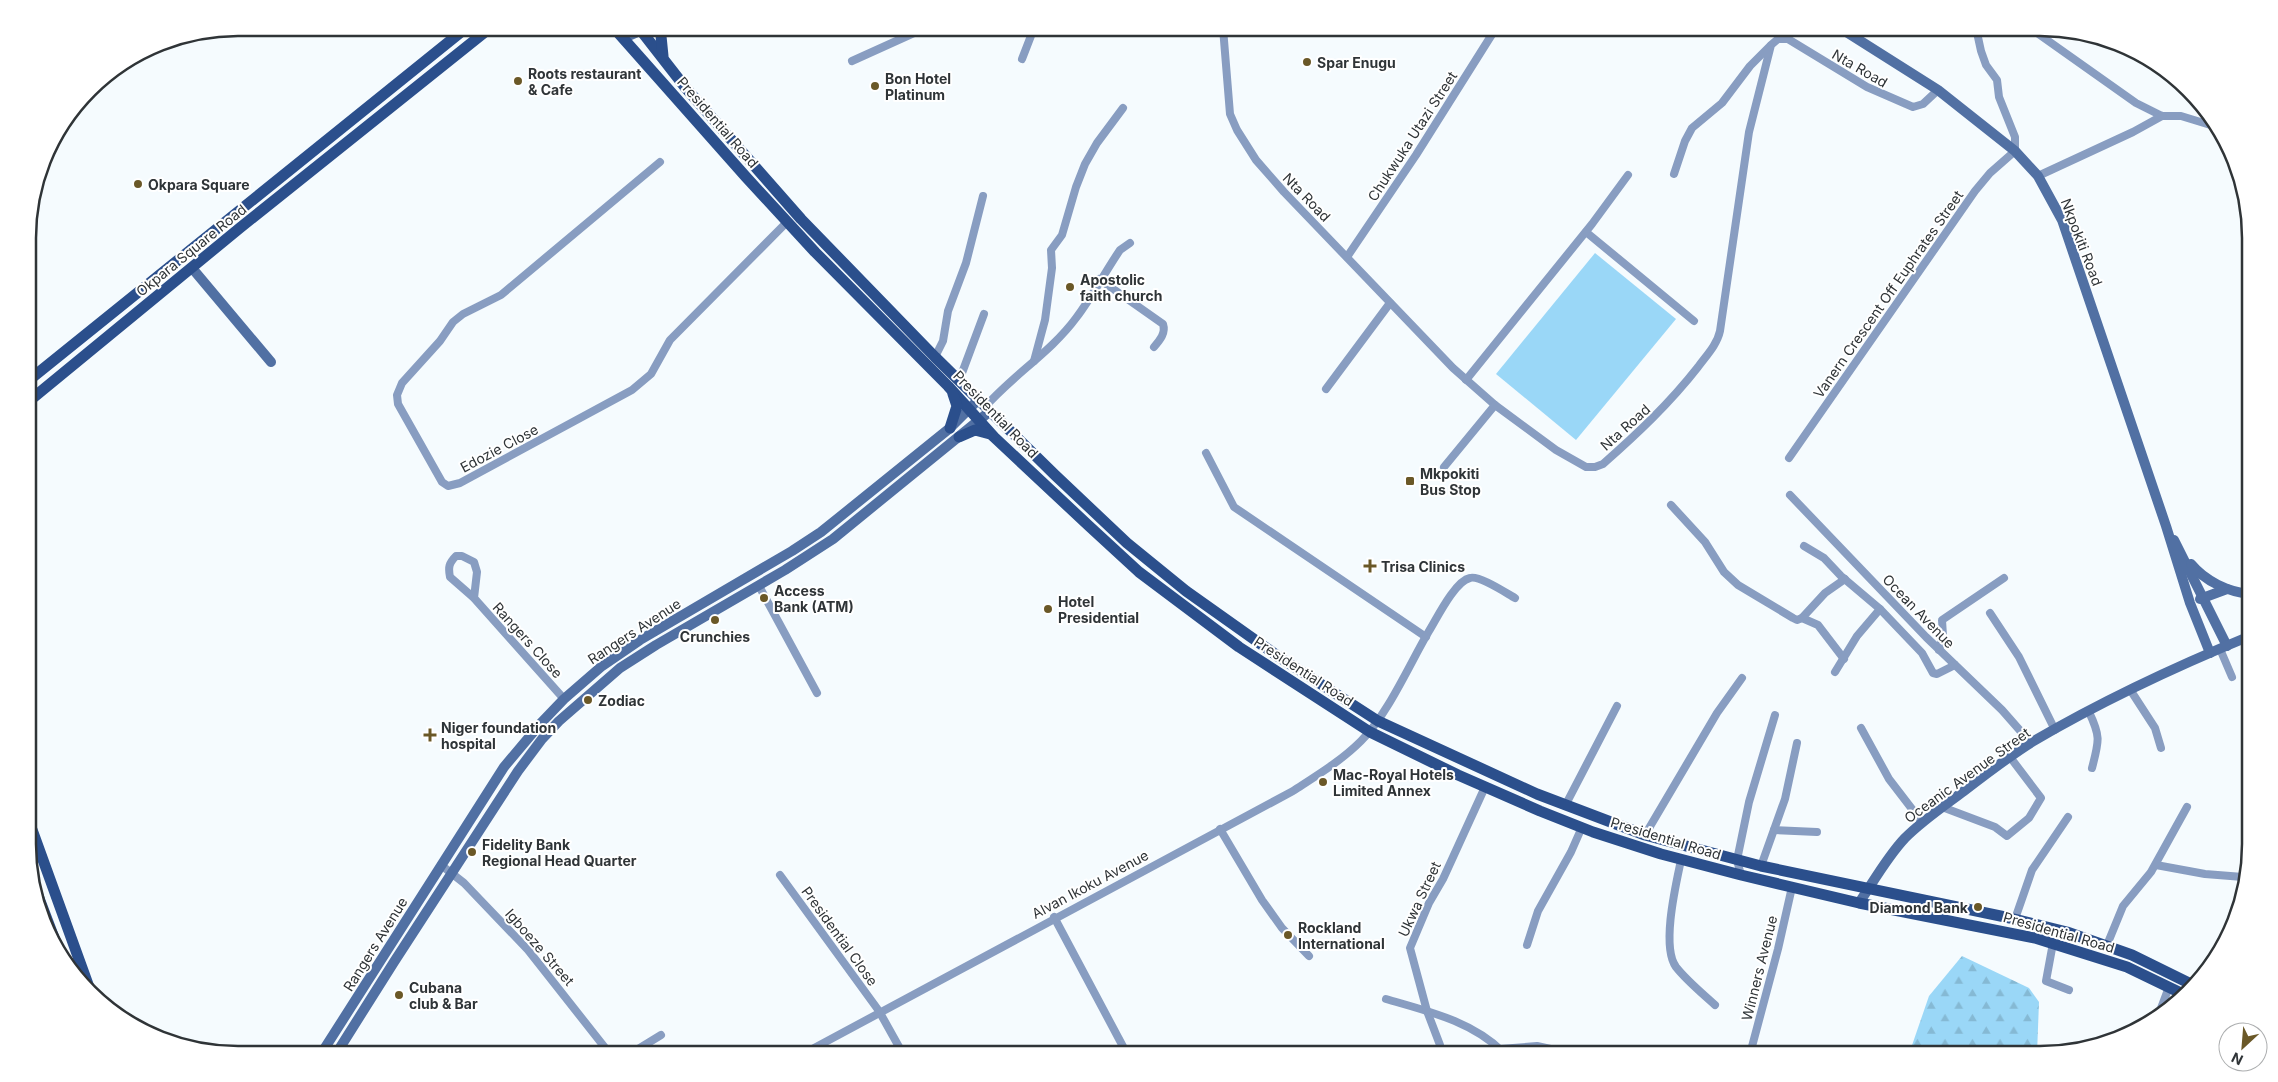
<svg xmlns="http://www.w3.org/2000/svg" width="2278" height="1082" font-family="Inter,sans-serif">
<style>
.grass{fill:#9ad7f7}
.forest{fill:url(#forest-firs)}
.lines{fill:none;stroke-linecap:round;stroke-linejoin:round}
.street{stroke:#889dc1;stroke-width:8}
.secondary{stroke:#5170a3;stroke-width:10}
.primary{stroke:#2b4f8c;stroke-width:11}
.poi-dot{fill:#6a5827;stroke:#fff;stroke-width:2}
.labels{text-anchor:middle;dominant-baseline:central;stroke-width:4;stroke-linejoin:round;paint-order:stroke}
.poi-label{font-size:14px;font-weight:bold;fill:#2f3437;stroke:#fff;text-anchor:start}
.street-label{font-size:14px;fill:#2f3437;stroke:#fff}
.rim{fill:none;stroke:#2f3437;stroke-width:2.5}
</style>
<defs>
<pattern id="forest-firs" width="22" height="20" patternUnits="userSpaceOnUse" patternTransform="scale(1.25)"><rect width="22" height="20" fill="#9ad7f7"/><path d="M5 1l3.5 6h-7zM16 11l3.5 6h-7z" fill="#85b9d4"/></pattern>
</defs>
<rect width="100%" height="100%" fill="#f5fbfe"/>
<!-- grass -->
<path class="grass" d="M1595,253L1676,319L1576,440L1496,374Z"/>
<!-- forest -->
<path class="forest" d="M1962,956L2029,988L2039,1002L2037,1054H1909L1929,996Z"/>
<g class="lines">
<!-- street -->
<g class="street">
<path d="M1223,28L1230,114L1237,130L1256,160L1284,192L1453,368L1495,405L1556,450L1586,467H1595L1603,464C1637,434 1669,404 1698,367C1706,356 1717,345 1720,331L1749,132L1771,45L1778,39H1788L1867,87L1913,107L1923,104L1938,90"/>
<path d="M2030,28L2136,103L2162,116H2181L2217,127"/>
<path d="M1022,59L1034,28"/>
<path d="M852,61L925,28"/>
<path d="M660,162L501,295L463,314L453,322L440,341L402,383L397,395L398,404L442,482L448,486L460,483L632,390L651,374L670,340L787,222"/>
<path d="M1674,174L1685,141L1692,128L1722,103L1750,66L1770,46"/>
<path d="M2038,176L2133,132L2162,116"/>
<path d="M1586,232L1694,321"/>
<path d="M1347,257L1416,155L1496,28"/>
<path d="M1099,279L1163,324C1166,333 1160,340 1154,347"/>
<path d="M935,357L943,341L948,311L966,263L983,196"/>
<path d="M1034,361L1045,320L1052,268L1051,250L1062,235L1076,187L1085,164L1097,143L1123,108"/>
<path d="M1466,380L1592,224L1628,175"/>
<path d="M959,381L984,314"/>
<path d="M1326,389L1390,303"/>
<path d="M985,407C1013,375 1051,352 1076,318C1092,297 1105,272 1120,250L1130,243"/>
<path d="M1206,453L1234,507L1426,637"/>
<path d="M1789,458L1975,191L1990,173L2015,151V137L1999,97L1997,80L1986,65L1981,51L1976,28"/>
<path d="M1444,467L1495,405"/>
<path d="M1790,495L1926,637L2002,710L2031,743"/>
<path d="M1671,505L1705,542L1724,572L1738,585L1793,618L1797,620L1802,618L1825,593L1845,579"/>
<path d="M1804,546L1824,558L1841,576L1880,609L1922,653L1933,673L1937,674L1955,665"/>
<path d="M759,586L817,693"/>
<path d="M474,598L477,572L474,562L462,556H456C449,563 448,567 450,577L474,598L564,699"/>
<path d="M1990,613L2019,657L2055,730"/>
<path d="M1802,618L1818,625L1844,659"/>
<path d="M2220,649L2232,677"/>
<path d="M1939,650L1943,636L1942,620L2004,578"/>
<path d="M1835,672L1857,636L1880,609"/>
<path d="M2131,691L2155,728L2161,748"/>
<path d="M2089,712C2101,737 2099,741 2092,768"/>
<path d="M1861,728L1889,779L1922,822"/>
<path d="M1565,806L1617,706"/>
<path d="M1942,807L1995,827L2007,836L2029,818L2041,798L2010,757"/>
<path d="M1220,829L1262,900L1282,928L1309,956"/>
<path d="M1774,830L1817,832"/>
<path d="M1645,835L1717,713L1742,678"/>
<path d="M1681,860C1676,884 1661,947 1676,967C1687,981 1702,993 1715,1005"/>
<path d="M441,865L464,883L528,950L610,1054"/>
<path d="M2156,865L2205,874L2243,877"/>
<path d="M1761,866L1785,799L1797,743"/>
<path d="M780,875L879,1011L903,1054"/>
<path d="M1741,875L1737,860L1749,802L1775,715"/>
<path d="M1054,917L1127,1054"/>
<path d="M2015,919L2032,870L2068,817"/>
<path d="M2053,943L2046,981L2069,990"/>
<path d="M1527,945L1538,911L1571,852L1582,827"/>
<path d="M2107,945L2123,906L2151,872L2187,807"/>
<path d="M1386,999C1427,1011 1472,1021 1503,1052"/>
<path d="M2157,1019L2169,987"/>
<path d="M1500,1049L1537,1046L1573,1054"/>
<path d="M630,1054L661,1035"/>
<path d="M803,1054L1293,791C1316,776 1341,761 1361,741C1388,714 1409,665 1429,631C1437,618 1455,581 1470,578C1479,575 1506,593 1515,598"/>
<path d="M965,1054L971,1051L977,1054"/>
<path d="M1439,1054L1440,1045L1427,1011L1410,948L1429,903L1443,879L1485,787"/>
<path d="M1750,1054L1778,949L1792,887"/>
</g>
<!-- secondary -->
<g class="secondary">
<path d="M1840,28L1938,90L2015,151L2038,176L2062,220L2166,526L2190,603L2210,653"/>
<path d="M624,38L647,28"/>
<path d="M192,268L271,362"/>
<path d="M2174,540L2227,646"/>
<path d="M2191,564C2205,581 2228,592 2250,594"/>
<path d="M2200,599L2227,589"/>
<path d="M1859,903C1874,881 1887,857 1905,838C1923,820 1944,806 1964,791C1986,774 2008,757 2032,742C2100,702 2177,666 2250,636"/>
<path d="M321,1054L504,767L541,723L564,699L602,666L640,640L792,551L821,532L950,428L978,400"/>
<path d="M336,1054L394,962L518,771L542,739L559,721L620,668L656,645L785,570L833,539L989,412"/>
</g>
<!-- primary -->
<g class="primary">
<path d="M614,28L746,177L815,252L948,386L994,437L1089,526L1139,572L1239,647L1370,732L1458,775L1540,811L1593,832L1661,854L1741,875L1859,903L2035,938L2127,967L2185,995"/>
<path d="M639,28L685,87L801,219L935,357L1055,475L1127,543L1186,591L1279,657L1378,721L1537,794L1645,835L1761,866L2010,918L2067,932L2132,955L2195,986"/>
<path d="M663,56L661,36L665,28"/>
<path d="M28,381L466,28"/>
<path d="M28,402L241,227L490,28"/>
<path d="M950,428L957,406L953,394"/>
<path d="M959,437L975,430L990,434"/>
<path d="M30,824L89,987"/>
<path d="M29,872L59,951"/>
</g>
</g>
<!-- markers -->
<g class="poi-dot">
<circle cx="1307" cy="62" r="5"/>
<circle cx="518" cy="81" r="5"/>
<circle cx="875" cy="86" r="5"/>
<circle cx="138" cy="184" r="5"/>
<circle cx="1070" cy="287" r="5"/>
<rect x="1405" y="476" width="10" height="10" rx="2.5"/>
<path d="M1367.5 558.5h5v5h5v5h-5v5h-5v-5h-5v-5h5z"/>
<circle cx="764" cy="598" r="5"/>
<circle cx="1048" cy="609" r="5"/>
<circle cx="715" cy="620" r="5"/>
<circle cx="588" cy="700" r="5"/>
<path d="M427.5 727.5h5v5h5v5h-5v5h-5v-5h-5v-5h5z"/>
<circle cx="1323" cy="782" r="5"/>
<circle cx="472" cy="852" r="5"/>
<circle cx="1978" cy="907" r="5"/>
<circle cx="1288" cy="935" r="5"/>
<circle cx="399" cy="995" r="5"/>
</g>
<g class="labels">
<!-- poi labels -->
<g class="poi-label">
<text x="1317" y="62">Spar Enugu</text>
<text x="528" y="73">Roots restaurant<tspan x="528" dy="16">&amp; Cafe</tspan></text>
<text x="885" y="78">Bon Hotel<tspan x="885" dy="16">Platinum</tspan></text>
<text x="148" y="184">Okpara Square</text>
<text x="1080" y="279">Apostolic<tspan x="1080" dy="16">faith church</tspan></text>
<text x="1420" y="473">Mkpokiti<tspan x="1420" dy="16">Bus Stop</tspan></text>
<text x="1381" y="566">Trisa Clinics</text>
<text x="774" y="590">Access<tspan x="774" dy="16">Bank (ATM)</tspan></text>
<text x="1058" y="601">Hotel<tspan x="1058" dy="16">Presidential</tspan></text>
<text x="715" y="636" text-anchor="middle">Crunchies</text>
<text x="598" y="700">Zodiac</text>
<text x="441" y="727">Niger foundation<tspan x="441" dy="16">hospital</tspan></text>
<text x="1333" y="774">Mac-Royal Hotels<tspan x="1333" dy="16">Limited Annex</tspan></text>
<text x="482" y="844">Fidelity Bank<tspan x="482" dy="16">Regional Head Quarter</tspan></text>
<text x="1968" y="907" text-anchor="end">Diamond Bank</text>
<text x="1298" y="927">Rockland<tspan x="1298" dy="16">International</tspan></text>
<text x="409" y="987">Cubana<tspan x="409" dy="16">club &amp; Bar</tspan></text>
</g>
<!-- street labels -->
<g class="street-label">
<text transform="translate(1860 68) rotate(30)">Nta Road</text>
<text transform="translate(718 122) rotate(49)">Presidential Road</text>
<text transform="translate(1412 136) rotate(-57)">Chukwuka Utazi Street</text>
<text transform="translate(1307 197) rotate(46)">Nta Road</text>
<text transform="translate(2082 242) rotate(69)">Nkpokiti Road</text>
<text transform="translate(191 250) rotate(-39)">Okpara Square Road</text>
<text transform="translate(1888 294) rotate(-55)">Vanern Crescent Off Euphrates Street</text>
<text transform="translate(996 414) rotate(46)">Presidential Road</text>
<text transform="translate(1625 427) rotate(-42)">Nta Road</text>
<text transform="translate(499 448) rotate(-28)">Edozie Close</text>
<text transform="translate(1919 611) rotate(46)">Ocean Avenue</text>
<text transform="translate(634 631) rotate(-33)">Rangers Avenue</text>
<text transform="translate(528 640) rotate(48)">Rangers Close</text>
<text transform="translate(1304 671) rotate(33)">Presidential Road</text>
<text transform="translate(1967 775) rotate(-36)">Oceanic Avenue Street</text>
<text transform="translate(1666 838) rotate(17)">Presidential Road</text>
<text transform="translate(1090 884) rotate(-28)">Alvan Ikoku Avenue</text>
<text transform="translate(1419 899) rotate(-65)">Ukwa Street</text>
<text transform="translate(2059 932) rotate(16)">Presidential Road</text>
<text transform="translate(840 936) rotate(54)">Presidential Close</text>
<text transform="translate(375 944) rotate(-58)">Rangers Avenue</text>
<text transform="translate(540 947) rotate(49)">Igboeze Street</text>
<text transform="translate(1759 968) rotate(-76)">Winners Avenue</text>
</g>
</g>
<!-- crop -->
<path d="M0 0H2278V1082H0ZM238 36H2040A202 202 0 0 1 2242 238V844A202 202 0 0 1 2040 1046H238A202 202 0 0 1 36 844V238A202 202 0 0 1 238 36Z" fill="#fff" fill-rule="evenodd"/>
<path class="rim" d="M238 36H2040A202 202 0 0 1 2242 238V844A202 202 0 0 1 2040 1046H238A202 202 0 0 1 36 844V238A202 202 0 0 1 238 36Z"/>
<!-- north arrow -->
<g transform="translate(2243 1047) rotate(206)"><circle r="24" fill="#ffffff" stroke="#acaeaf"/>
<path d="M0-4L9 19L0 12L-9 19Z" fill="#6a5827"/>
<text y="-8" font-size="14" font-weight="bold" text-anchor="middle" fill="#2f3437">N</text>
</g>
</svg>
